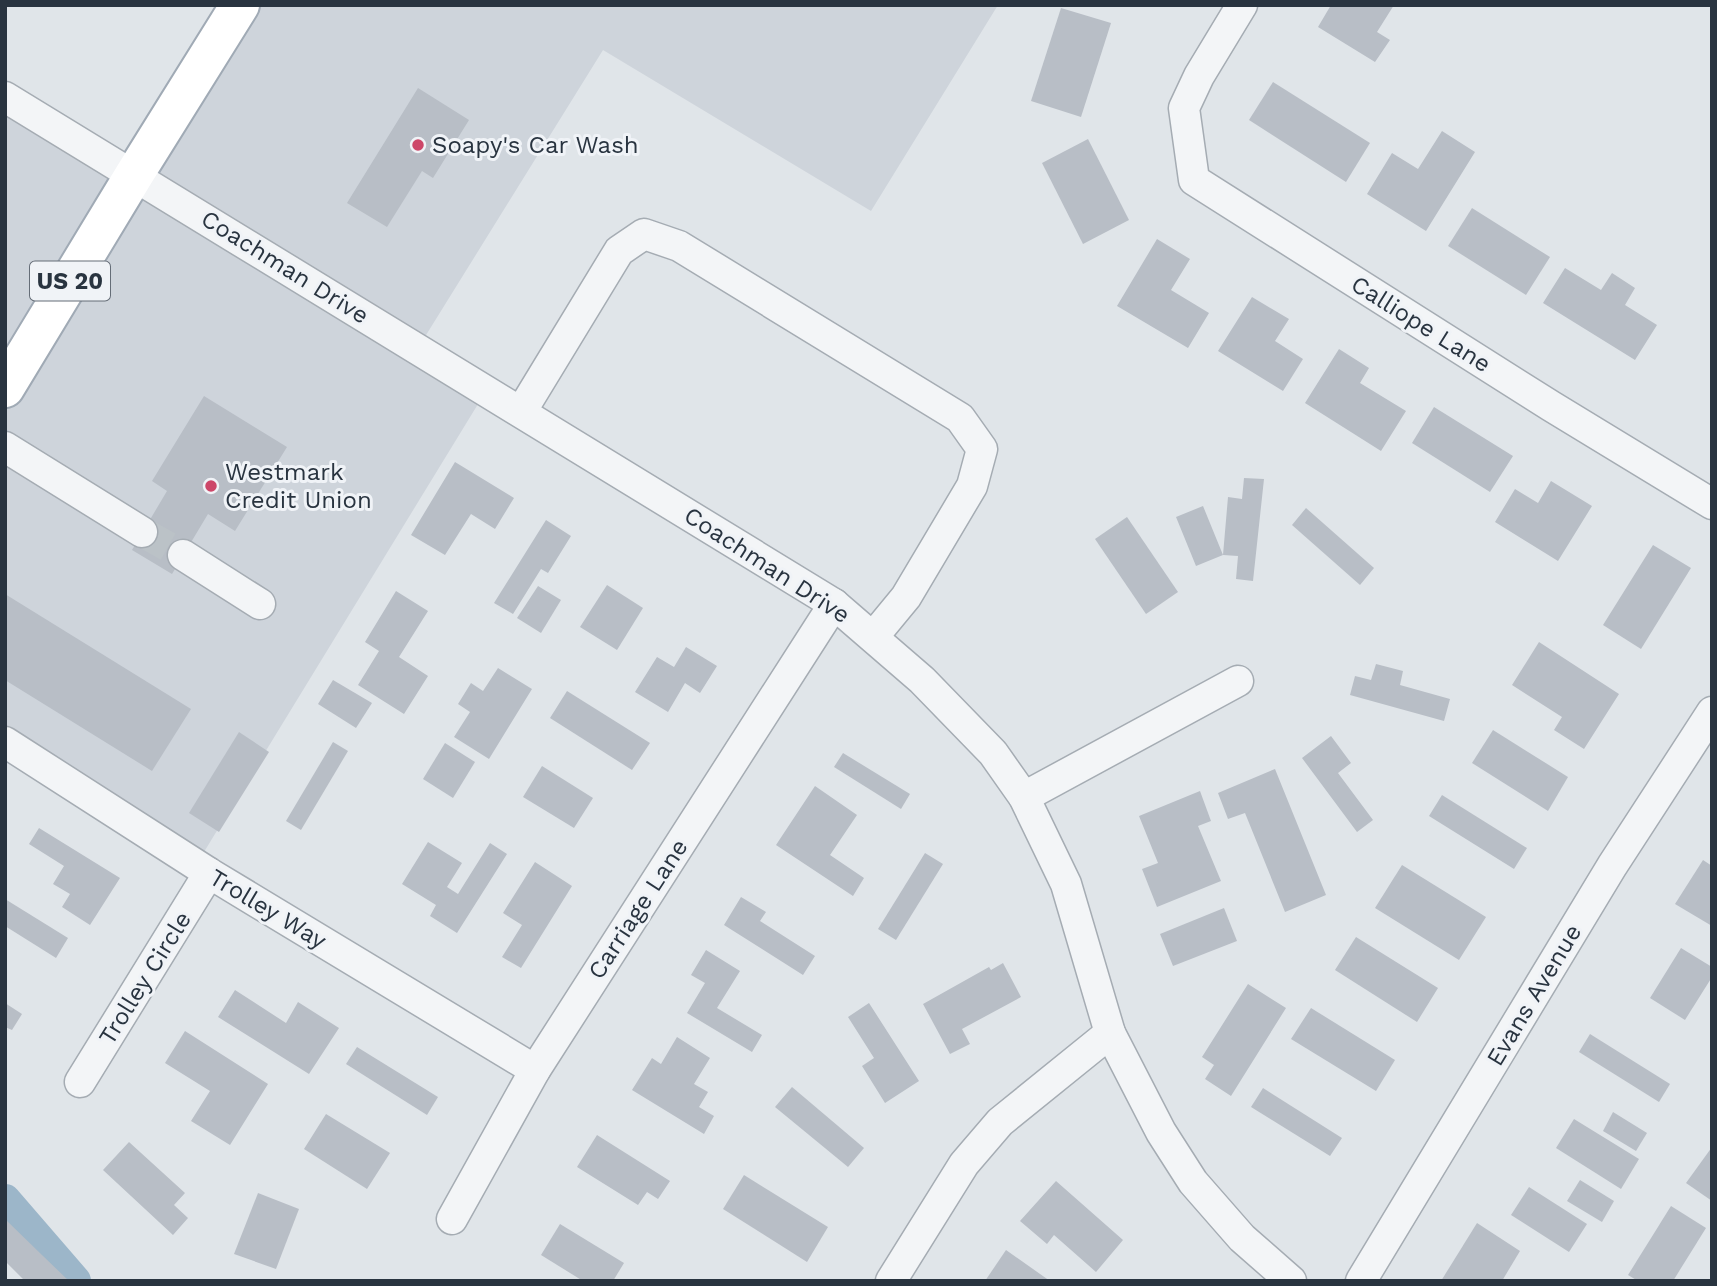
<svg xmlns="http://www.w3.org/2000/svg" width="1717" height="1286" font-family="'Work Sans',sans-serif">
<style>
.built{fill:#ced4db}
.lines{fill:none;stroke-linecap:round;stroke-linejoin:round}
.canal{stroke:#9cb6c9;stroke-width:32}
.building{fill:#b8bec6}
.minor-tunnel{stroke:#bbc2c7;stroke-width:30;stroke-dasharray:30 15;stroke-linecap:butt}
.minor-casing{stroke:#a5acb3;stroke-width:33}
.major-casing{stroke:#a0aab5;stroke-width:42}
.minor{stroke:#f3f5f7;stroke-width:30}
.major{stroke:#fff;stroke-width:38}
.poi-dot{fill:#cd4769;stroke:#f0f3f7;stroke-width:2.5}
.labels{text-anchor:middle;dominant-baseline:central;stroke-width:6;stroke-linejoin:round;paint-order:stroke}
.shield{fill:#f0f3f7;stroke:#656d77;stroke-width:2}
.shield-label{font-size:23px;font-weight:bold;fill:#293440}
.poi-label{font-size:24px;fill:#293440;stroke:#f0f3f7;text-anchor:start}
.street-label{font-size:24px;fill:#293440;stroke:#f0f3f7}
</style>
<rect width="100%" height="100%" fill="#e0e5e9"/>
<!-- built -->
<path class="built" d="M240,5H998L871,211L603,50L418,348L486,391L196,865L5,743V97L134,175Z"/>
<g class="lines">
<!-- canal -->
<path class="canal" d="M5,1200L75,1281"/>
</g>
<!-- building -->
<g class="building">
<path d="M1331,5H1394L1377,32L1390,40L1375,62L1318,27Z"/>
<path d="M1061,8L1111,23L1081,117L1031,101Z"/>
<path d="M1273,82L1370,143L1346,182L1249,120Z"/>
<path d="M418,88L469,120L433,178L422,171L387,227L347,203Z"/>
<path d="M1442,131L1475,152L1426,231L1367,194L1392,153L1418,169Z"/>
<path d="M1088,139L1129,220L1083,244L1042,163Z"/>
<path d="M1472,208L1550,257L1526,295L1448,246Z"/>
<path d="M1157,239L1190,259L1171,290L1209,313L1188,348L1117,306Z"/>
<path d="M1565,268L1601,290L1612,273L1635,288L1625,305L1657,325L1635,360L1543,303Z"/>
<path d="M1252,297L1289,319L1275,341L1303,359L1283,391L1218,351Z"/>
<path d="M1339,349L1369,368L1360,383L1406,411L1381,451L1305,403Z"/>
<path d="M204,396L287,447L235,531L208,514L172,574L132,550L167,491L152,481Z"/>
<path d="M1434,407L1513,456L1490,492L1412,443Z"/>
<path d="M455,462L514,498L495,529L471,514L445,555L411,535Z"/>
<path d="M1244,478L1264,479L1253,581L1236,579L1238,556L1223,555L1196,566L1176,517L1203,506L1223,555L1228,497L1242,499Z"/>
<path d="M1551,481L1592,506L1558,561L1495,522L1515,489L1538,503Z"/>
<path d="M1306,508L1374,568L1360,585L1292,525Z"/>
<path d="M1127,517L1178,592L1146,614L1095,539Z"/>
<path d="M546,520L571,536L548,573L541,569L513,614L494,603Z"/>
<path d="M1653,545L1691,568L1641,649L1603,625Z"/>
<path d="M607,585L643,608L617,650L580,627Z"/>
<path d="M538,586L561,600L541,633L517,618Z"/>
<path d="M396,591L428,611L399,657L428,676L404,714L358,685L379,651L365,642Z"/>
<path d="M5,594L191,709L152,771L5,680Z"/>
<path d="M1539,642L1619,694L1584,749L1554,730L1562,717L1512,685Z"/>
<path d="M686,647L717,666L700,693L685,683L668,712L635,692L657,657L674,667Z"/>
<path d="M1376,664L1403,671L1400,685L1450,699L1444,721L1350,695L1355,676L1371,680Z"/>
<path d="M498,668L532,689L489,759L454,737L470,712L458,704L471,683L483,691Z"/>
<path d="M333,680L372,703L356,728L318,704Z"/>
<path d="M567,691L650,743L632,770L550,718Z"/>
<path d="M1493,730L1568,777L1548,811L1472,763Z"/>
<path d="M239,732L269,752L219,832L189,813Z"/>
<path d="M1331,736L1351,763L1338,773L1373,820L1357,832L1302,758Z"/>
<path d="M333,742L348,751L301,830L286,821Z"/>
<path d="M445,743L475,762L453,798L423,779Z"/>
<path d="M843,753L910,794L901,809L834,767Z"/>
<path d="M542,766L593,798L574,828L523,797Z"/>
<path d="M1275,769L1326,895L1285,912L1245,813L1228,819L1218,793Z"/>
<path d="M815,786L857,815L830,855L864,878L853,896L776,845Z"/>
<path d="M1200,791L1211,821L1198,826L1221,881L1157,907L1142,869L1158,863L1139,816Z"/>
<path d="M1442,795L1527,848L1514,869L1429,816Z"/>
<path d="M39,828L120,878L90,925L62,907L70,894L53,884L64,866L29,844Z"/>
<path d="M428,842L462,863L447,887L458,894L490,843L507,854L457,933L430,916L436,905L402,884Z"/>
<path d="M925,853L943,864L896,940L878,929Z"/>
<path d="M1703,860L1712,866V926L1675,904Z"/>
<path d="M535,862L572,886L521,968L502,957L522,925L503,913Z"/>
<path d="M1402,865L1486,917L1459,960L1375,908Z"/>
<path d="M741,897L766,912L760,921L815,956L803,975L724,925Z"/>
<path d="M5,899L68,938L56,958L5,926Z"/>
<path d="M1224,908L1237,941L1173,966L1160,934Z"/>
<path d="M1356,937L1438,988L1417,1022L1335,970Z"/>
<path d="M1681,948L1712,967V977L1685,1020L1650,998Z"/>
<path d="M706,950L740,971L717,1008L762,1035L752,1052L687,1013L705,983L691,975Z"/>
<path d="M1003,963L1021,997L962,1029L970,1044L950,1054L923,1004L989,967L991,970Z"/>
<path d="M1248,984L1286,1008L1231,1096L1205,1079L1214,1065L1202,1057Z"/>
<path d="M235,990L286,1023L298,1002L339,1028L309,1074L218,1017Z"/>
<path d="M5,1003L22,1014L12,1030L5,1027Z"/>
<path d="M869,1003L919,1081L885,1103L862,1066L874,1058L848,1017Z"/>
<path d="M1311,1008L1395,1060L1376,1091L1291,1039Z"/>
<path d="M185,1031L268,1084L230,1145L191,1121L210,1091L165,1063Z"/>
<path d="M1590,1034L1670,1084L1659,1102L1579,1052Z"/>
<path d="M677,1037L710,1058L694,1084L708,1092L699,1107L714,1116L704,1134L632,1090L652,1058L661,1064Z"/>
<path d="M357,1047L438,1097L427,1115L346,1064Z"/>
<path d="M792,1087L864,1148L848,1167L775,1107Z"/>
<path d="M1263,1088L1342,1138L1330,1156L1251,1107Z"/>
<path d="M1613,1112L1647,1133L1636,1151L1603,1131Z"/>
<path d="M326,1114L390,1153L367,1189L304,1149Z"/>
<path d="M1574,1119L1639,1159L1621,1189L1556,1148Z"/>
<path d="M597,1135L670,1181L658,1199L647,1192L638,1205L577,1167Z"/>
<path d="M129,1142L185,1193L174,1205L188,1218L173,1235L103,1170Z"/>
<path d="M1712,1147V1201L1686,1183Z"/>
<path d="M744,1175L828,1227L807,1262L723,1209Z"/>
<path d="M1580,1180L1614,1201L1602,1222L1567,1201Z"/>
<path d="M1056,1181L1123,1240L1096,1272L1054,1235L1047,1244L1020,1221Z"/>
<path d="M1529,1187L1587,1224L1569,1252L1511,1215Z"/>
<path d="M258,1193L299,1209L276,1269L234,1254Z"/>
<path d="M1671,1206L1706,1228L1673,1281H1638L1628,1275Z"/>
<path d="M5,1219L42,1255L69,1281L24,1280L5,1261Z"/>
<path d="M1477,1223L1520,1251L1502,1281H1441Z"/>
<path d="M560,1224L624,1263L613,1281H583L541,1255Z"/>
<path d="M1006,1250L1050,1281H985Z"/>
</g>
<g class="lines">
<!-- minor-tunnel -->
<path class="minor-tunnel" d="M142,532L183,555"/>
<defs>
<g id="minor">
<path d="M1242,5L1199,76L1184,108L1194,180L1551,406L1712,504"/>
<path d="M5,97L834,604L922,680L993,753L1024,797L1066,884L1110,1033L1161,1132L1193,1182L1242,1238L1291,1281"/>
<path d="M521,412L619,251L644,234L679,246L960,418L982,449L972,486L906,597L873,637"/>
<path d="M5,447L142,532"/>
<path d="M183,555L260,604"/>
<path d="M5,742L209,873L535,1070"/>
<path d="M1024,797L1238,681"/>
<path d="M80,1082L209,873"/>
<path d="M452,1219L535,1070L834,604"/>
<path d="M891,1281L964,1164L1000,1122L1110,1033"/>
<path d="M1361,1281L1612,866L1712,712"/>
</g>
<path id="major" d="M5,388L134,175L240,5"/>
</defs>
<!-- minor casing -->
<use href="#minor" class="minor-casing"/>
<!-- major casing -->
<use href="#major" class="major-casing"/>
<!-- minor -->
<use href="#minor" class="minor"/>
<!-- major -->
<use href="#major" class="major"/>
</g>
<!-- markers -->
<g class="poi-dot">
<circle cx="418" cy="145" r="7"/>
<circle cx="211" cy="486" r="7"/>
</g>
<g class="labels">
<!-- shield labels -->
<rect class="shield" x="30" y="261.5" width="80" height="39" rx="5"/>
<g class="shield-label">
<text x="70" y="281">US 20</text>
</g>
<!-- poi labels -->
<g class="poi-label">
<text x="432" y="145">Soapy's Car Wash</text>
<text x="225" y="472">Westmark<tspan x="225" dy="28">Credit Union</tspan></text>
</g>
<!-- street labels -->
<g class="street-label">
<text transform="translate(285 267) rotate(32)">Coachman Drive</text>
<text transform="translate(1421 324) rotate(32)">Calliope Lane</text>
<text transform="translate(767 565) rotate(33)">Coachman Drive</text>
<text transform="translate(268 909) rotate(31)">Trolley Way</text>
<text transform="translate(638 909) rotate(-57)">Carriage Lane</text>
<text transform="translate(145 978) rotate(-58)">Trolley Circle</text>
<text transform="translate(1534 995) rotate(-59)">Evans Avenue</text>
</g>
</g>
<!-- border -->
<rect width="1717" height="1286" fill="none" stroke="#293440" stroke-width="14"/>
</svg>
